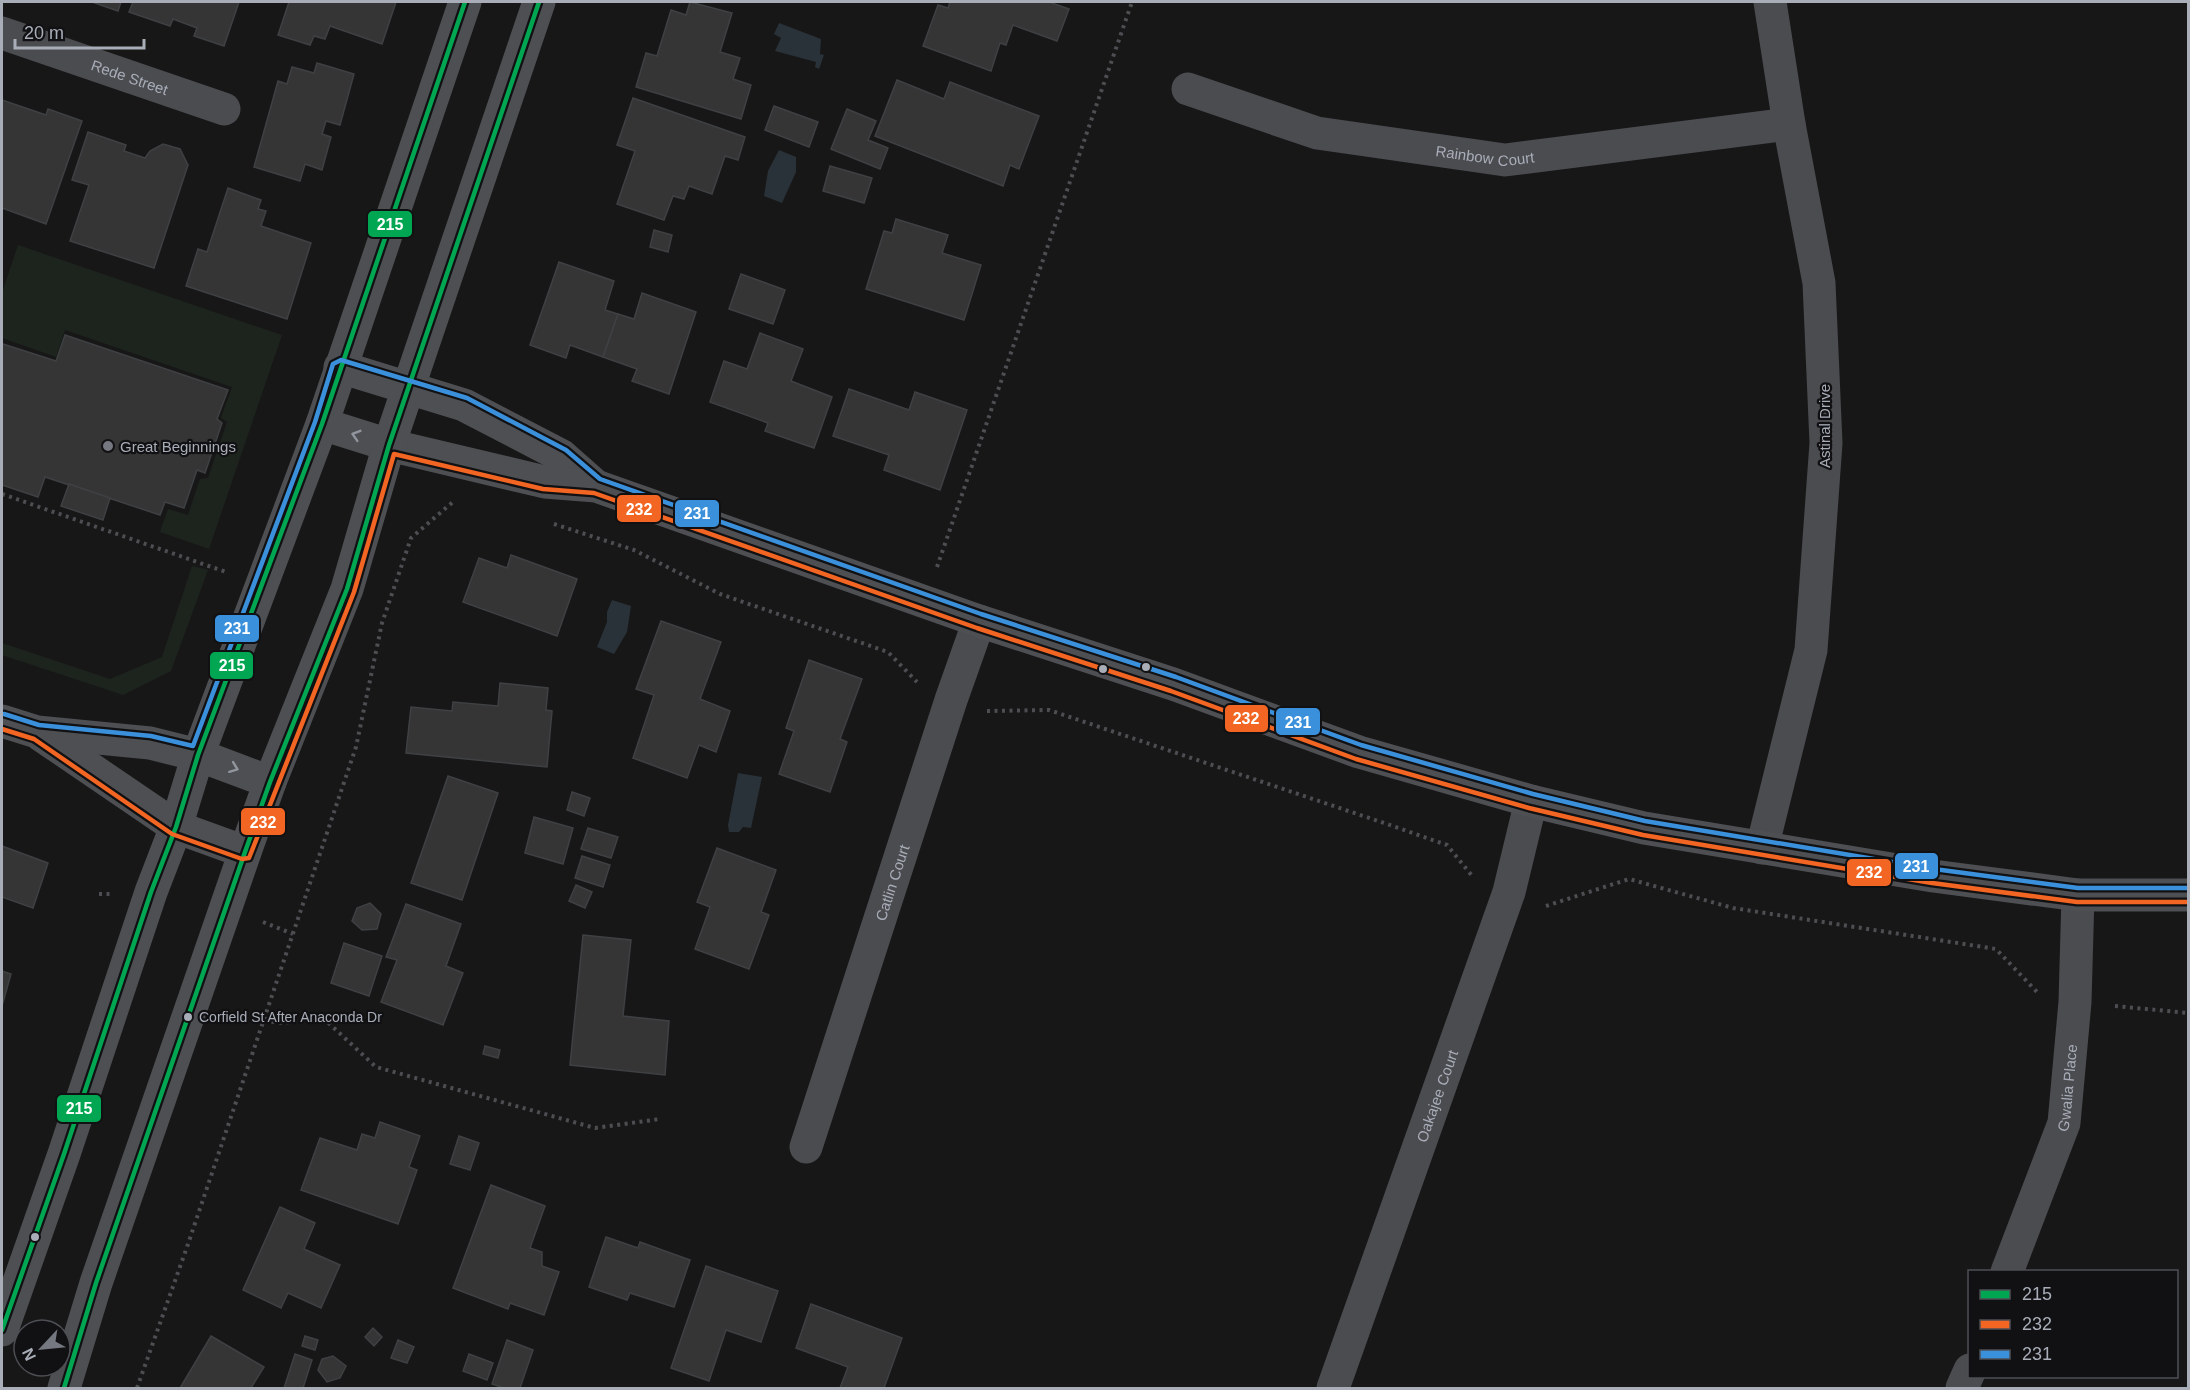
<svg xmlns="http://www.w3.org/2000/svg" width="2190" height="1390" font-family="Arial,sans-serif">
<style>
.green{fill:#1d241e}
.water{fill:#2a3239}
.building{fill:#353536;stroke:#3f4043;stroke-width:1.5}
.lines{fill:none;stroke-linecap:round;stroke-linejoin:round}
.path{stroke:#4d4e52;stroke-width:4;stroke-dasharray:3 4.5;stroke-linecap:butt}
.minor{stroke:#4b4c50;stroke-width:33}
.major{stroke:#4d4f52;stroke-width:33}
.bus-1-casing{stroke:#111113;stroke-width:9}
.bus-2-casing{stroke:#111113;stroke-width:9}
.bus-3-casing{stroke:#111113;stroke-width:9}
.bus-1{stroke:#00a651;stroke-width:4.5}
.bus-2{stroke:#f26522;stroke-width:4.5}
.bus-3{stroke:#3a90db;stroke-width:4.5}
.oneway{stroke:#91969e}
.poi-dot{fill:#757880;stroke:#111113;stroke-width:2}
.bus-dot{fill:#a8adb8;stroke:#111113;stroke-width:2}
.labels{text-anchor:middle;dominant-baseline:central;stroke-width:4.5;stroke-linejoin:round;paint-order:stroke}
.bus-label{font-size:14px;fill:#a8adb8;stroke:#111113;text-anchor:start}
.street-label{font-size:15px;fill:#a8adb8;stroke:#111113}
.poi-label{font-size:15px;fill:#a8adb8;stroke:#111113;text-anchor:start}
.line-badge{stroke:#111113;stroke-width:2}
.badge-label{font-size:16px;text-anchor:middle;font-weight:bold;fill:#fff}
</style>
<rect width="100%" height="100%" fill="#171717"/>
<!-- green -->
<g class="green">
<path d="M18,245L282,335L209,549L160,532L168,509L188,515L200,479L208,478L227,422L221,418L232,387L65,330L56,357L2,338V293Z"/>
<path d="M192,566L208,570L171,671L123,695L2,655V643L110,679L162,657Z"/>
</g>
<!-- water -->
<g class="water">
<path d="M779,23L821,39L820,54L824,55L819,69L815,67L816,62L775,51L781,38L774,34Z"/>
<path d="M779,150L796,157V172L782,203L764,196L768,171Z"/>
<path d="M612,600L631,606L627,632L614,654L597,647L607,622V612Z"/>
<path d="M738,773L762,777L751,828L743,827L739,832H729L728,825Z"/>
</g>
<!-- building -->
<g class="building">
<path d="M92,2H121L118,11Z"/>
<path d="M133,2H239L224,46L194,36L197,28L173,19L170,26L129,12Z"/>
<path d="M289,2H396L382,44L330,26L325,39L314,36L310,45L278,35Z"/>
<path d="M690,2L732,13L720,52L740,58L733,79L751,85L741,119L636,87L646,53L657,56L671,10L686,15Z"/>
<path d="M950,2H1049L1069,9L1057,41L1013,25L1006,45L1000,43L991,71L923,46L938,5L948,8Z"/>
<path d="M317,63L354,74L340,125L326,121L322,134L331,137L322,170L305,164L300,181L254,167L278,81L287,84L292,67L314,73Z"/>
<path d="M897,80L944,99L950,82L1039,116L1019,169L1010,165L1003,186L875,136Z"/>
<path d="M633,98L745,137L738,160L725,156L712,194L689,186L684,199L673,196L664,220L617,204L635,151L617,145Z"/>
<path d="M2,100L46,115L48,109L82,121L46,224L2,208Z"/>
<path d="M774,106L818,122L809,147L765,130Z"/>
<path d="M847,109L876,121L868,140L888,148L880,169L831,149Z"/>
<path d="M88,132L126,145L124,151L145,158L150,151L163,144L180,149L188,165L154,268L70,241L89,185L72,180Z"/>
<path d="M830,166L872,178L864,203L823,191Z"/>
<path d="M228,188L261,200L258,209L266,211L261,226L311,243L287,319L186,286L198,249L207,252Z"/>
<path d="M896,219L948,235L942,253L981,265L964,320L866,289L884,231L892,233Z"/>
<path d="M654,230L672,235L668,252L650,247Z"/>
<path d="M559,262L614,281L605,310L618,314L603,357L570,345L566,358L530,345Z"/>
<path d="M741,274L785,290L773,324L729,309Z"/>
<path d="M642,293L696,312L669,394L632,381L637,369L603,357L618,314L634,319Z"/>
<path d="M760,333L803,349L791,381L832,397L814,448L765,431L768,423L710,402L724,361L747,369Z"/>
<path d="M65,335L228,390L217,419L222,423L205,473L197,470L184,508L165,502L160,515L45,477L38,497L2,485V349L3,344L56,361Z"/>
<path d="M849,389L909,410L915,392L967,410L940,490L884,470L889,455L833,436Z"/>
<path d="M69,484L110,498L103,520L61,506Z"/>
<path d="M511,555L577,579L557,636L463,602L479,558L507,568Z"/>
<path d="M661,621L721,642L700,699L730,711L716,752L699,745L687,778L633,758L654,695L636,689Z"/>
<path d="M809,660L862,679L840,739L847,742L830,792L779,774L794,731L786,728Z"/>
<path d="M500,683L548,688L546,710L552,711L547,767L406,753L411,707L452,711L453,702L498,706Z"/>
<path d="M448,776L498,793L462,900L411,883Z"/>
<path d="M572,792L590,798L584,816L567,810Z"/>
<path d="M534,817L573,828L563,864L525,853Z"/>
<path d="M588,828L618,837L611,858L581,849Z"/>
<path d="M2,846L48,863L33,908L2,897Z"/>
<path d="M717,848L776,870L761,912L769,915L749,969L695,949L710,907L697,902Z"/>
<path d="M582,856L610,865L603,887L575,878Z"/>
<path d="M576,885L592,892L585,908L569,901Z"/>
<path d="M370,903L381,914L377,929L362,930L352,921L357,908Z"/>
<path d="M406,904L461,924L446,966L463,973L443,1025L381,1002L397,960L386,957Z"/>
<path d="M583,935L631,940L623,1016L669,1021L665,1075L570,1065Z"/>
<path d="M344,943L382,956L369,996L331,983Z"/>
<path d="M2,971L11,974L2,1006Z"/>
<path d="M485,1046L500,1050L498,1058L483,1054Z"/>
<path d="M380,1122L420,1136L409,1167L417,1170L398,1224L301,1190L320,1138L357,1150L362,1134L375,1138Z"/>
<path d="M459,1136L479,1143L470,1170L450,1164Z"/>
<path d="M491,1185L545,1206L530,1248L542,1252V1266L559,1272L544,1315L510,1303L508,1309L453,1288Z"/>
<path d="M280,1207L315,1223L304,1249L340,1265L321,1308L288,1293L281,1308L243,1290Z"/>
<path d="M606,1237L638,1248L640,1242L690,1260L674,1307L630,1293L627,1300L589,1287Z"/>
<path d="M706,1266L778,1291L761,1342L726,1330L709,1381L671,1368Z"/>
<path d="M811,1304L902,1338L884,1388H840L848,1367L796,1348Z"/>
<path d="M373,1328L382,1337L374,1346L365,1337Z"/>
<path d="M211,1336L264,1367L251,1388H180Z"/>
<path d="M305,1336L318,1340L315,1350L302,1346Z"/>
<path d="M398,1340L414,1347L407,1363L391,1358Z"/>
<path d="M507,1340L533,1350L520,1388H504L492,1384Z"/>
<path d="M295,1354L312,1360L303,1388H284Z"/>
<path d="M469,1354L493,1363L487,1380L463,1371Z"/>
<path d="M333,1356L346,1366L340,1378L327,1382L318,1370L322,1359Z"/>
</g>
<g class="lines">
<!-- path -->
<g class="path">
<path d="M2,494L226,572"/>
<path d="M554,524L634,550L720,594L888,652L917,682"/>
<path d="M937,567L1132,2"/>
<path d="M987,711L1049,710L1387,824L1447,845L1473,877"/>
<path d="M99,894H110"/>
<path d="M1546,906L1629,879L1733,908L1996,949L2037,992"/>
<path d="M263,922L293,934"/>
<path d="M2115,1006L2188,1013"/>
<path d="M264,1021L284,1023L321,1016L376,1067L595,1128L660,1119"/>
<path d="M137,1388L187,1247L356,747L382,623L411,538L454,501"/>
</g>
<!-- minor -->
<g class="minor">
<path id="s1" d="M2,33L224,109"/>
<path id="s2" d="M1188,89L1317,133L1505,160L1789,124"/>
<path d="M1762,848L1811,650L1826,443L1819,283L1789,124L1770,2"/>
<path id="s3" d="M806,1147L951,700L979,621"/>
<path id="s4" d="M2007,1272L2064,1123L2075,1002L2078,895"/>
<path id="s5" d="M1333,1388L1509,892L1531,801"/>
<path d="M1962,1388L1970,1370"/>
</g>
<!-- major -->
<g class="major">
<path d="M340,367L464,405L562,456L596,486"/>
<path d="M322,424L389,445L545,482L596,486L979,621L1173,684L1359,752L1531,801L1644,828L1933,876L2078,895H2188"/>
<path d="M2,721L37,732L150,743L198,755L270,782"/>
<path d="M41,735L176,827L245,852"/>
<path d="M2,1330L64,1154L151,892L176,827L198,755L322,424L465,2"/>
<path d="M64,1388L96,1283L245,852L270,782L347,589L389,445L539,2"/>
</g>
<defs>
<g id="bus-1">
<path d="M2,1330L64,1154L151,892L176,827L198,755L322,424L465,2"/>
<path d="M64,1388L96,1283L245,852L270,782L347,589L389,445L539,2"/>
</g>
<path id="bus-2" d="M2,729L34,739L172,834L242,859L249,858L354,592L394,454L543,489L594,493L977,628L1171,691L1356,759L1529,808L1643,835L1932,883L2077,902H2188"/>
<path id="bus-3" d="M4,714L39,725L151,736L193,746L315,422L333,364L341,360L467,398L566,450L600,479L981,614L1176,677L1361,745L1533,794L1645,821L1934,869L2078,888H2188"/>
</defs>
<!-- bus-1 casing -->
<use href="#bus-1" class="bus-1-casing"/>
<!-- bus-2 casing -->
<use href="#bus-2" class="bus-2-casing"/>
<!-- bus-3 casing -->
<use href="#bus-3" class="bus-3-casing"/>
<!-- bus-1 -->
<use href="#bus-1" class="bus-1"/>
<!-- bus-2 -->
<use href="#bus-2" class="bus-2"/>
<!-- bus-3 -->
<use href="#bus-3" class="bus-3"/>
</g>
<!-- one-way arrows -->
<defs><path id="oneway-chevron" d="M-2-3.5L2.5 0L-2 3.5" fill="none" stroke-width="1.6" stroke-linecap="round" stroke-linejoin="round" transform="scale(1.5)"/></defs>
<g class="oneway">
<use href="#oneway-chevron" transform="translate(356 435) rotate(-163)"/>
<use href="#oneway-chevron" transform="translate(234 768) rotate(21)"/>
</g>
<!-- markers -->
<circle class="poi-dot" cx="108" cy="446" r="6"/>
<g class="bus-dot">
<circle cx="1146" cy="667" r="5"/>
<circle cx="1103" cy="669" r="5"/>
<circle cx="188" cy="1017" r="5"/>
<circle cx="35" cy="1237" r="5"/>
</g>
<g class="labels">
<!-- bus labels -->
<g class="bus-label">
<text x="199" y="1017">Corfield St After Anaconda Dr</text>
</g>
<!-- street labels -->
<g class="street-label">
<text stroke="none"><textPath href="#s1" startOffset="135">Rede Street</textPath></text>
<text stroke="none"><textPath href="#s2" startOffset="306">Rainbow Court</textPath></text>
<text transform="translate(1824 426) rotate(-90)">Astinal Drive</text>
<text stroke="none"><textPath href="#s3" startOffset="278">Catlin Court</textPath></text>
<text stroke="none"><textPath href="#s4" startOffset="195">Gwalia Place</textPath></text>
<text stroke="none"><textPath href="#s5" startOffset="310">Oakajee Court</textPath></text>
</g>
<!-- poi labels -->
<g class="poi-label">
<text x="120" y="446">Great Beginnings</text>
</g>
</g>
<g class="line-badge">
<rect x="367" y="210" width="46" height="28" rx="6" fill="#00a651"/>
<rect x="616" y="494" width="46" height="29" rx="6" fill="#f26522"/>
<rect x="674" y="499" width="46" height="29" rx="6" fill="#3a90db"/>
<rect x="214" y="614" width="46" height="29" rx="6" fill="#3a90db"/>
<rect x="209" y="651" width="45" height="29" rx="6" fill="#00a651"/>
<rect x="1224" y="704" width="45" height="29" rx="6" fill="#f26522"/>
<rect x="1275" y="707" width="46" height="29" rx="6" fill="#3a90db"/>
<rect x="240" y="807" width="46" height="29" rx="6" fill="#f26522"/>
<rect x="1894" y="852" width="45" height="28" rx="6" fill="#3a90db"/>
<rect x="1846" y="858" width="46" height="29" rx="6" fill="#f26522"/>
<rect x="56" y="1094" width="46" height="29" rx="6" fill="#00a651"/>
</g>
<g class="badge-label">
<text x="390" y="230">215</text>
<text x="639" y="515">232</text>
<text x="697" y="519">231</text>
<text x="237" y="634">231</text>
<text x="232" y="671">215</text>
<text x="1246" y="724">232</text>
<text x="1298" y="728">231</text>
<text x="263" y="828">232</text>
<text x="1916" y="872">231</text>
<text x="1869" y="878">232</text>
<text x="79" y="1114">215</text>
</g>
<!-- border -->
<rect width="2190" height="1390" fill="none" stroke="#a8adb8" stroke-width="6"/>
<!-- legend -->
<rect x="1968" y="1270" width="210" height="108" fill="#111113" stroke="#4d4f55" stroke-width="1.5"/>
<rect x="1980" y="1290" width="30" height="9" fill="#00a651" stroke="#4d4f55" stroke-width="1.5"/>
<text x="2022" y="1300" font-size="18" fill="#a8adb8">215</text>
<rect x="1980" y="1320" width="30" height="9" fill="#f26522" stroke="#4d4f55" stroke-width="1.5"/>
<text x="2022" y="1330" font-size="18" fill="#a8adb8">232</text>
<rect x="1980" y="1350" width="30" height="9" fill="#3a90db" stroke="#4d4f55" stroke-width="1.5"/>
<text x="2022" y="1360" font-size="18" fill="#a8adb8">231</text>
<!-- north arrow -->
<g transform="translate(42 1348) rotate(244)"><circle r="28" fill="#111113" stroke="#4d4f55" stroke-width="1.5"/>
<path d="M0-4.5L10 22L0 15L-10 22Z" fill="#757880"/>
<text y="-9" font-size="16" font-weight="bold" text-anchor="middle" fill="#a8adb8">N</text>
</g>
<!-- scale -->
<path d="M15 39v9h129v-9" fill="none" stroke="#a8adb8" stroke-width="3"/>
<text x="24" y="39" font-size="18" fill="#a8adb8" stroke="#111113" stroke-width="4.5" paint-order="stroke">20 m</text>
</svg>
